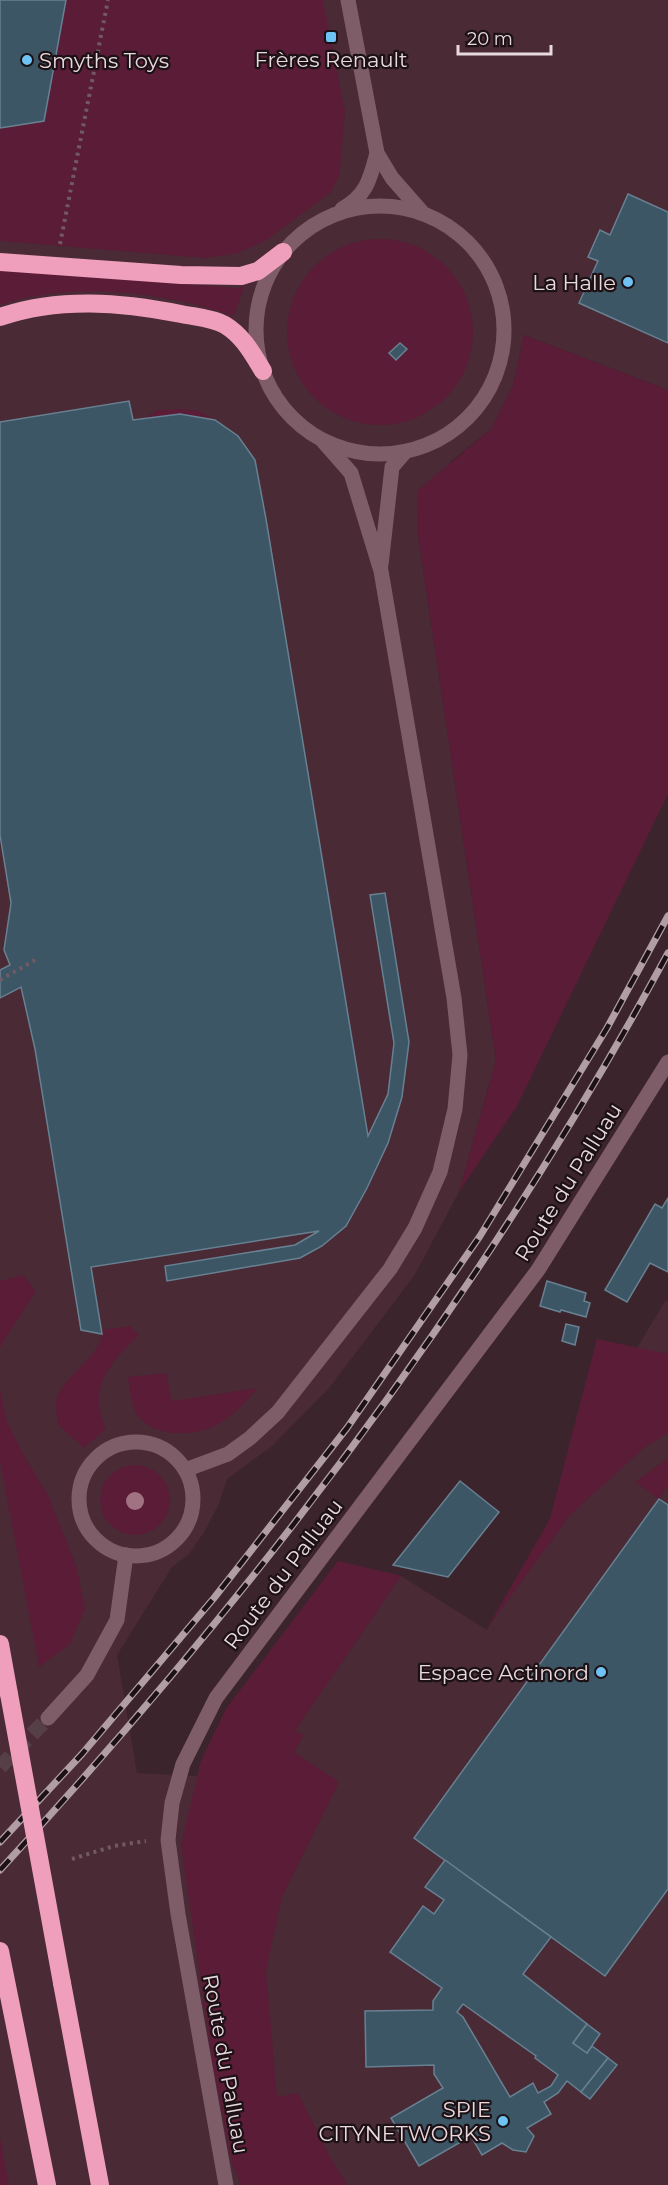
<svg xmlns="http://www.w3.org/2000/svg" width="668" height="2185" font-family="Montserrat,sans-serif">
<style>
.built{fill:#492a35}
.green{fill:#5a1c37}
.building{fill:#3d5665;stroke:#688192;stroke-width:1.5;fill-rule:evenodd}
.lines{fill:none;stroke-linecap:round;stroke-linejoin:round}
.minor-tunnel{stroke:#563f47;stroke-width:15;stroke-dasharray:15 8;stroke-linecap:butt}
.path{stroke:#715b62;stroke-width:4;stroke-dasharray:3 4.5;stroke-linecap:butt}
.minor{stroke:#7e5d68;stroke-width:15}
.highway{stroke:#ef9fbb;stroke-width:18}
.rail-casing{stroke:#b19ea4;stroke-width:7}
.rail{stroke:#1c1115;stroke-width:4.5;stroke-dasharray:14;stroke-linecap:butt}
.highway-bridge{stroke:#ef9fbb;stroke-width:18}
.tree{fill:#a17382}
.poi-dot{fill:#6fc2f4;stroke:#1c1115;stroke-width:2}
.labels{text-anchor:middle;dominant-baseline:central;stroke-width:4.5;stroke-linejoin:round;paint-order:stroke}
.poi-label{font-size:21px;fill:#e9d9de;stroke:#1c1115;text-anchor:end}
.street-label{font-size:21px;fill:#e9d9de;stroke:#1c1115}
</style>
<rect width="100%" height="100%" fill="#3c242c"/>
<!-- built -->
<path class="built" d="M0,0H668V390L524,335L513,385L491,429L450,462L417,528L496,1060L459,1192L414,1276L329,1388L272,1446L227,1479L218,1506L204,1532L189,1554L172,1567L117,1655L137,1773L197,1776L201,1761L226,1709L338,1561L401,1576L487,1630L550,1519L597,1339L637,1348L665,1301H668V2185H0Z"/>
<!-- green -->
<g class="green">
<path d="M66,0H323L345,112L339,177L330,193L265,241L235,254L205,258L0,241V128Z"/>
<circle cx="380" cy="332" r="93"/>
<path d="M0,270L238,288L244,286L234,316C163,292 73,281 0,305Z"/>
<path d="M524,335L668,390V794L517,1106L459,1192L496,1060L417,528L418,490L491,429L513,385Z"/>
<path d="M183,409L198,411L215,420L180,414L144,419L158,410Z"/>
<path d="M23,1275L36,1291L0,1347V1281Z"/>
<path d="M130,1326L139,1335C120,1354 95,1377 99,1407C100,1414 104,1422 106,1429L84,1448L59,1426C57,1417 55,1406 57,1397C64,1375 105,1355 101,1330Z"/>
<path d="M597,1339L668,1354V1433L645,1447L571,1514L486,1630L550,1519Z"/>
<path d="M166,1373L172,1401L258,1388C246,1402 233,1416 217,1425C197,1436 154,1438 139,1417C131,1407 130,1390 128,1377Z"/>
<path d="M0,1389L7,1422L24,1456L47,1493L76,1565L85,1609L70,1644L39,1667L0,1461Z"/>
<path d="M668,1458V1485L659,1499L635,1482Z"/>
<circle cx="135" cy="1500" r="35"/>
<path d="M338,1561L401,1576L295,1731L304,1735L294,1752L339,1782L282,1897L266,1971L277,2097L298,2093L331,2159L348,2185H241L232,2163L212,2060L181,1845L201,1761L226,1709Z"/>
<path d="M0,2137L9,2185H0Z"/>
</g>
<!-- building -->
<g class="building">
<path d="M0,0H66L44,121L0,128Z"/>
<path d="M628,194L668,212V343L579,303L598,261L588,257L600,230L610,235Z"/>
<path d="M400,343L407,349L396,360L389,353Z"/>
<path d="M129,401L133,420L180,414L215,420L238,436L255,460L266,519L368,1136L388,1094L394,1043L370,895L385,893L409,1042L402,1097L388,1143L367,1188L346,1226L322,1246L300,1258L167,1281L165,1266L295,1245L319,1231L91,1267L102,1334L81,1330L35,1049L21,987L0,998V970L10,965L4,950L11,903L0,835V422Z"/>
<path d="M668,1198V1272L650,1263L627,1302L605,1290L655,1204L662,1208Z"/>
<path d="M547,1281L586,1293L584,1301L590,1303L586,1317L561,1310L560,1312L540,1306Z"/>
<path d="M566,1324L579,1327L575,1345L562,1341Z"/>
<path d="M460,1481L499,1512L448,1577L393,1565Z"/>
<path d="M659,1499L668,1505V1889L605,1976L414,1838Z"/>
<path d="M445,1860L551,1937L523,1974L587,2024L573,2043L587,2053L592,2046L608,2058L581,2092L567,2081L558,2093L544,2102L551,2114L527,2128L534,2136L526,2152L513,2150L502,2143L482,2155L471,2136L419,2166L391,2118L443,2088L434,2074V2065L366,2067L365,2011L433,2010V2001L442,1988L390,1952L423,1906L434,1914L444,1900L425,1887ZM463,2004L536,2056L535,2058L558,2075L551,2086L538,2093L533,2083L510,2097L463,2017L457,2012Z"/>
<path d="M587,2024L600,2034L587,2053L573,2043Z"/>
<path d="M608,2058L617,2065L590,2099L581,2092Z"/>
</g>
<g class="lines">
<!-- minor-tunnel -->
<path class="minor-tunnel" d="M0,1767L48,1718"/>
<!-- path -->
<g class="path">
<path d="M60,244L108,0"/>
<path d="M0,980L37,959"/>
<path d="M72,1859L114,1846L146,1841"/>
</g>
<!-- minor -->
<g class="minor">
<path d="M348,0L377,153L392,178L421,211"/>
<circle cx="380" cy="330" r="124"/>
<path d="M342,209C367,195 370,179 377,153"/>
<path d="M381,565L392,467L405,452"/>
<circle cx="136" cy="1499" r="57"/>
<path d="M185,1470L228,1454L250,1438L278,1412L390,1269L415,1228L440,1172L455,1109L460,1055L454,998L381,571L351,473L322,440"/>
<path d="M48,1718L87,1675L117,1620L126,1555"/>
<path d="M226,2185L178,1914L168,1840L172,1803L183,1764L216,1698L538,1270L668,1062"/>
</g>
<!-- highway -->
<g class="highway">
<path d="M0,262L181,275L241,276L258,271L283,252"/>
<path d="M0,317C59,297 121,302 181,314C195,317 213,318 225,325C243,336 252,353 263,371"/>
<path d="M0,1644L9,1694"/>
<path d="M0,1951L47,2185"/>
<path d="M62,1983L100,2185"/>
</g>
<defs>
<g id="rail">
<path d="M0,1842L82,1754L214,1598L347,1428L480,1236L607,1028L668,916"/>
<path d="M0,1870C257,1592 488,1287 668,953"/>
</g>
</defs>
<!-- rail casing -->
<use href="#rail" class="rail-casing"/>
<!-- rail -->
<use href="#rail" class="rail"/>
<!-- highway-bridge -->
<path class="highway-bridge" d="M9,1694L62,1983"/>
</g>
<!-- trees -->
<circle class="tree" cx="135" cy="1501" r="9"/>
<!-- markers -->
<g class="poi-dot">
<rect x="325" y="31" width="12" height="12" rx="3"/>
<circle cx="27" cy="60" r="6"/>
<circle cx="628" cy="282" r="6"/>
<circle cx="601" cy="1672" r="6"/>
<circle cx="503" cy="2121" r="6"/>
</g>
<g class="labels">
<!-- poi labels -->
<g class="poi-label">
<text x="331" y="59" text-anchor="middle">Frères Renault</text>
<text x="39" y="60" text-anchor="start">Smyths Toys</text>
<text x="616" y="282">La Halle</text>
<text x="589" y="1672">Espace Actinord</text>
<text x="491" y="2109">SPIE<tspan x="491" dy="24">CITYNETWORKS</tspan></text>
</g>
<!-- street labels -->
<g class="street-label">
<text transform="translate(568 1182) rotate(-58)">Route du Palluau</text>
<text transform="translate(283 1574) rotate(-53)">Route du Palluau</text>
<text transform="translate(226 2064) rotate(80)">Route du Palluau</text>
</g>
</g>
<!-- scale -->
<path d="M458 45v9h93v-9" fill="none" stroke="#e9d9de" stroke-width="3"/>
<text x="467" y="45" font-size="18" fill="#e9d9de" stroke="#1c1115" stroke-width="4.5" paint-order="stroke">20 m</text>
</svg>
